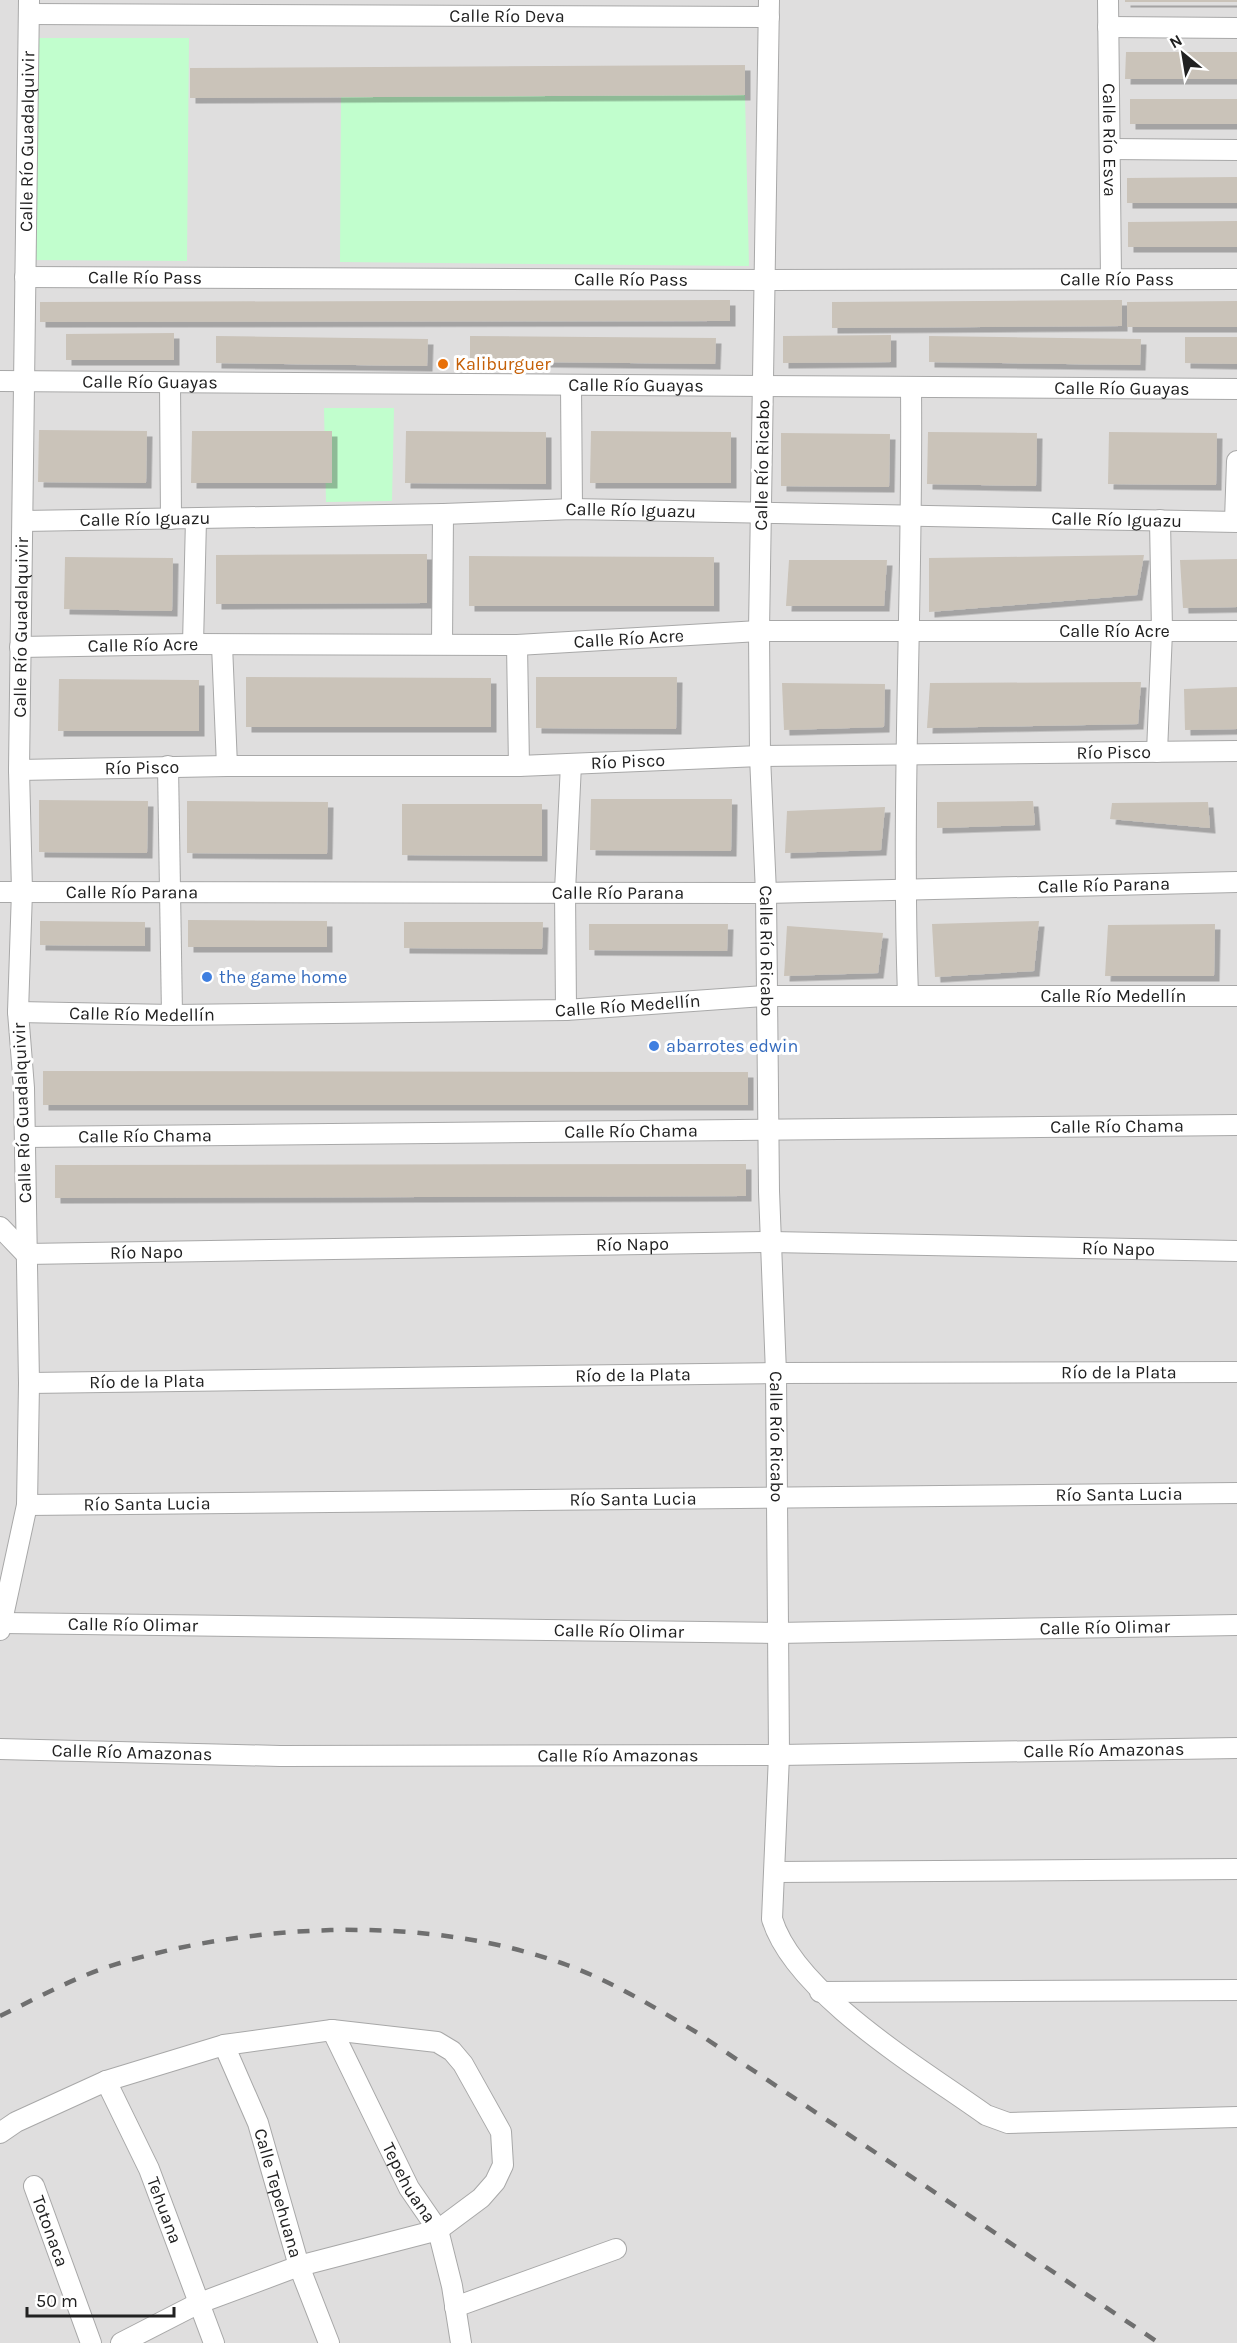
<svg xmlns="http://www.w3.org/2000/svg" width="1237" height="2343" font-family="Karla,sans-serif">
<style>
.residential{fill:#dfdede}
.park{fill:#c1fecd}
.building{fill:#cac3b9;filter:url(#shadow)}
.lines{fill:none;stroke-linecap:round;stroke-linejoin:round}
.minor-casing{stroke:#a8a8a8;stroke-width:22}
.minor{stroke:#fff;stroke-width:20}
.rail{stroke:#6f6f6f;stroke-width:4.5;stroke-dasharray:12 12;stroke-linecap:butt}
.food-dot{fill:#e8710a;stroke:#fff;stroke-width:2}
.shop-dot{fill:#3f7fe0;stroke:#fff;stroke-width:2}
.labels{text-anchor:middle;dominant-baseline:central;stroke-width:6;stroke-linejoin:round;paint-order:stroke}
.street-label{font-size:18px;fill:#212121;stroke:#fff}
.food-label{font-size:18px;fill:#c56008;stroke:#fff;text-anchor:start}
.shop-label{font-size:18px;fill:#366cbe;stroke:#fff;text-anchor:start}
</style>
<defs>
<filter id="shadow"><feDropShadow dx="5.5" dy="5.5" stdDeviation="0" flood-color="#0004"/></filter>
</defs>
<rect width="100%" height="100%" fill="#f2efe7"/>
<!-- residential -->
<rect class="residential" x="0" y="0" width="1237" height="2343"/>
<!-- park -->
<g class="park">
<path d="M26,38H189L187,261L25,260Z"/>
<path d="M745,95L749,266L340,262L341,96Z"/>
<path d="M324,408H394L392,501L326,502Z"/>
</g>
<!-- building -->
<g class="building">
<rect x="1125" y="0" width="112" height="2"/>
<path d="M1126,52H1237V79H1125Z"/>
<path d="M745,65V95L190,98V68Z"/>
<rect x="1130" y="99" width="107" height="25"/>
<path d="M1237,177V203H1127V178Z"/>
<path d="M1237,221V247H1128V222Z"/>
<path d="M730,300V321L40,322V302Z"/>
<path d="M1122,300V326L832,328V302Z"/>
<path d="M1237,301V327H1127V302Z"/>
<path d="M174,333V360H66V334Z"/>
<path d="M891,335V362L783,363V336Z"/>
<path d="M216,336L428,339L427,366L216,363Z"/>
<path d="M470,336L716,338L715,364L470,361Z"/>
<path d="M929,336L1141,339L1140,365L929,362Z"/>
<path d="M1185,337H1237V364L1185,363Z"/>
<path d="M39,430L147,431L146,483L38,482Z"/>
<path d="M192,431H332V483H191Z"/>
<path d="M406,431L546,432V484L405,483Z"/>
<path d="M591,431L731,432V483H590Z"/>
<path d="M928,432L1037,433L1036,486L927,484Z"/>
<path d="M1109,432L1217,433L1216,485L1108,484Z"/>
<path d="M781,433L890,434L889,487L781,486Z"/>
<path d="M427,554V603L216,604V555Z"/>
<path d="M1144,555L1137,595L929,612V558Z"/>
<path d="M469,556L714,557V606H469Z"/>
<path d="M65,557L173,558L172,611L64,609Z"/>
<path d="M1237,559V607L1183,608L1180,560Z"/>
<path d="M789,560H887L884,606H786Z"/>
<path d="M246,677L491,678V727H246Z"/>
<path d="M536,677H677L676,729L536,728Z"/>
<path d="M59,679L199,680V731H58Z"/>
<path d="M1141,682L1138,724L927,728L930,683Z"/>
<path d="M782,683L885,684L884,727L784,730Z"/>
<path d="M1237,687V729L1185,730L1184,689Z"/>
<path d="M591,799H732L731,851L590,850Z"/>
<path d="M39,800L148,801L147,853L39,852Z"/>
<path d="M187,801L328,802L327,854L187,853Z"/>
<path d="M1033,801L1035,825L937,828V802Z"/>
<path d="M1208,802L1210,828L1110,819L1112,803Z"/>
<path d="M402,804H542V856L402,855Z"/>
<path d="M885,807L881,850L785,853L787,811Z"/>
<path d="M188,920L327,921V947H188Z"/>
<path d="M40,921L145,922V946L40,945Z"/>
<path d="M1039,921L1034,971L935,977L932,924Z"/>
<path d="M404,922H543L542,949L404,948Z"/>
<path d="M589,924H728L727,951L589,950Z"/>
<path d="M1215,924L1214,976H1105L1108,925Z"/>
<path d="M787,926L883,933L878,973L784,976Z"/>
<path d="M43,1071L748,1072V1105H43Z"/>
<path d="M746,1164V1196L55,1198V1165Z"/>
</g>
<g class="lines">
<defs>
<g id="minor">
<path id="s1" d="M769,0L759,631L760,756L766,893L769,1191L776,1373L779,1755L772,1919C795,1994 922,2069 986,2115L1008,2123L1237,2117"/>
<path id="s2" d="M1108,0L1111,279"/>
<path id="s3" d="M29,14L769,17"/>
<path d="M1108,27L1237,28"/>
<path d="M1110,149L1237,150"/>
<path id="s4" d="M25,277L765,280L1237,279"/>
<path id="s5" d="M0,381L1237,389"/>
<path d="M170,383L171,519"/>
<path d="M571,386L572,509"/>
<path id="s6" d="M23,521L443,514L572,509L1237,522"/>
<path d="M1235,521L1237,461"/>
<path d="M442,643L443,514"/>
<path d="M193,644L196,519"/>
<path d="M222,645L227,766"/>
<path d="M517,645L519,766"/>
<path id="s7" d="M20,647L193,644L517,645L759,631H1237"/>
<path d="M1157,752L1162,631L1160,520"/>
<path d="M168,766L172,1015"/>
<path id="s8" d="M19,770L227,766H519L760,756L1237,751"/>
<path id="s9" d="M0,892L766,893L1237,882"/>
<path d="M908,996C901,793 913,591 911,388"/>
<path d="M566,1010L565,891L571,764"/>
<path id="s10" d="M18,1012L172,1015L566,1010L765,996H1237"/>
<path id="s11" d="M25,1137L1237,1125"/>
<path id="s12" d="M0,1227L26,1254L771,1242L1237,1251"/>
<path id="s13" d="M29,1383L776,1373L1237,1372"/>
<path id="s14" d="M27,1505L1237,1493"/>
<path id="s15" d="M3,1623L776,1633L1237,1625"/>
<path id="s16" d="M0,1630L27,1505L29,1383L24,1088L18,1012L22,891L19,770L29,0"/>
<path id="s17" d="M0,1749L280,1756L779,1755L1237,1748"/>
<path d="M776,1872L1237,1869"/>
<path d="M820,1992L1237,1990"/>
<path id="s18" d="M332,2030L409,2188L438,2230L452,2286L461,2343"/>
<path id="s19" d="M224,2045L258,2123L299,2266L329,2343"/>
<path id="s20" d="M106,2081L149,2169L214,2343"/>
<path d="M0,2133L16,2122L106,2081L224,2045L332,2030L437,2042L452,2051L463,2064L501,2132L503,2165L495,2182L481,2198L438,2230L299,2266L197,2304L121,2343"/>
<path id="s21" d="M34,2186L91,2343"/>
<path d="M455,2307L616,2249"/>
</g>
</defs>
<!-- minor casing -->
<use href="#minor" class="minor-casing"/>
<!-- minor -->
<use href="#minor" class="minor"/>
<!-- rail -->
<path class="rail" d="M0,2016C39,1997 79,1975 120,1963C258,1922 431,1915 567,1965C613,1982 654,2007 696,2032L1159,2343"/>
</g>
<!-- markers -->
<circle class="food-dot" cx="443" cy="364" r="6"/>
<g class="shop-dot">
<circle cx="207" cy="977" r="6"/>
<circle cx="654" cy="1046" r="6"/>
</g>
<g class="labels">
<!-- street labels -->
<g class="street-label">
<text stroke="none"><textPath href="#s3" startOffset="478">Calle Río Deva</textPath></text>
<text stroke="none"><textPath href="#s2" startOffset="140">Calle Río Esva</textPath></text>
<text stroke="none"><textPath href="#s16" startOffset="1492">Calle Río Guadalquivir</textPath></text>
<text stroke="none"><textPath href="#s4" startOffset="120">Calle Río Pass</textPath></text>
<text stroke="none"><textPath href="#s4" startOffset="1092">Calle Río Pass</textPath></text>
<text stroke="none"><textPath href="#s4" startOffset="606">Calle Río Pass</textPath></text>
<text stroke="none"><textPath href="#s5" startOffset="150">Calle Río Guayas</textPath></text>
<text stroke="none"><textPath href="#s5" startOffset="636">Calle Río Guayas</textPath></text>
<text stroke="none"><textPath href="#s5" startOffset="1122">Calle Río Guayas</textPath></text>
<text transform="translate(762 465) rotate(-89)">Calle Río Ricabo</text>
<text stroke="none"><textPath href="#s6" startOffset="608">Calle Río Iguazu</textPath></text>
<text stroke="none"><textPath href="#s6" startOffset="1094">Calle Río Iguazu</textPath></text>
<text stroke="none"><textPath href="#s6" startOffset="122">Calle Río Iguazu</textPath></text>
<text stroke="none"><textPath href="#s16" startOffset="1006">Calle Río Guadalquivir</textPath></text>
<text stroke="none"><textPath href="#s7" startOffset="1095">Calle Río Acre</textPath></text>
<text stroke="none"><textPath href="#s7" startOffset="609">Calle Río Acre</textPath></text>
<text stroke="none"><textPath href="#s7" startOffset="123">Calle Río Acre</textPath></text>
<text stroke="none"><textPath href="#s8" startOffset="1095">Río Pisco</textPath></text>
<text stroke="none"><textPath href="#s8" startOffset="609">Río Pisco</textPath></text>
<text stroke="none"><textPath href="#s8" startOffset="123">Río Pisco</textPath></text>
<text stroke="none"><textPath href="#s9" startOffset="1104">Calle Río Parana</textPath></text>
<text stroke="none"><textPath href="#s9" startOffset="618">Calle Río Parana</textPath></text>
<text stroke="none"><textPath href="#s9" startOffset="132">Calle Río Parana</textPath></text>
<text stroke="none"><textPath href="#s1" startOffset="951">Calle Río Ricabo</textPath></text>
<text stroke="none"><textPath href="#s10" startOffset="1096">Calle Río Medellín</textPath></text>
<text stroke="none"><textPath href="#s10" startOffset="610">Calle Río Medellín</textPath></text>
<text stroke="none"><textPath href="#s10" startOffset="124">Calle Río Medellín</textPath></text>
<text transform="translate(22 1113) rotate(-92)">Calle Río Guadalquivir</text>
<text stroke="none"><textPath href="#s11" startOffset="1092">Calle Río Chama</textPath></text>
<text stroke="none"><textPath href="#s11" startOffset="606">Calle Río Chama</textPath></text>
<text stroke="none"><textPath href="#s11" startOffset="120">Calle Río Chama</textPath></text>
<text stroke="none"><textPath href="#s12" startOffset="644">Río Napo</textPath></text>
<text stroke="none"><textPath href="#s12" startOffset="1130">Río Napo</textPath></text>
<text stroke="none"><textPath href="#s12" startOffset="158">Río Napo</textPath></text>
<text stroke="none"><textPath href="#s13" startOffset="1090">Río de la Plata</textPath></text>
<text stroke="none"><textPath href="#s13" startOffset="604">Río de la Plata</textPath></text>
<text stroke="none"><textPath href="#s13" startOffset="118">Río de la Plata</textPath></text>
<text stroke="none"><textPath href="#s1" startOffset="1437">Calle Río Ricabo</textPath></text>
<text stroke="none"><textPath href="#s14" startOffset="1092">Río Santa Lucia</textPath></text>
<text stroke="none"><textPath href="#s14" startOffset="606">Río Santa Lucia</textPath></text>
<text stroke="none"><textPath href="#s14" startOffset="120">Río Santa Lucia</textPath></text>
<text stroke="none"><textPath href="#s15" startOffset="130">Calle Río Olimar</textPath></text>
<text stroke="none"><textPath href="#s15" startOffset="1102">Calle Río Olimar</textPath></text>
<text stroke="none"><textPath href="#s15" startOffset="616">Calle Río Olimar</textPath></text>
<text stroke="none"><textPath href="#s17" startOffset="1104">Calle Río Amazonas</textPath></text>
<text stroke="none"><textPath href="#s17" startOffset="132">Calle Río Amazonas</textPath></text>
<text stroke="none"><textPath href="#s17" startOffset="618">Calle Río Amazonas</textPath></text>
<text stroke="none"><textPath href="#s18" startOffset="171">Tepehuana</textPath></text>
<text stroke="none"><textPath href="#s19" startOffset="158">Calle Tepehuana</textPath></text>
<text stroke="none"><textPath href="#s20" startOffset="142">Tehuana</textPath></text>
<text stroke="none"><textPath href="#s21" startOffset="48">Totonaca</textPath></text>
</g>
<!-- food labels -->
<g class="food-label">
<text x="455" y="364">Kaliburguer</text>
</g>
<!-- shop labels -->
<g class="shop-label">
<text x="219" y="977">the game home</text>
<text x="666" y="1046">abarrotes edwin</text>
</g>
</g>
<!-- north arrow -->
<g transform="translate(1183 54) rotate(330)" stroke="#ffffff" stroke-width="4.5" paint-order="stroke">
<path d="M0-4.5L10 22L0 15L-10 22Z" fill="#212121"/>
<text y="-9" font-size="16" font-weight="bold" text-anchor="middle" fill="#212121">N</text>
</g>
<!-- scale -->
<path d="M27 2307v9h147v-9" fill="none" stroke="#212121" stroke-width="3"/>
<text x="36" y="2307" font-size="18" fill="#212121" stroke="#ffffff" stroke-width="4.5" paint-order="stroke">50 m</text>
</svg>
